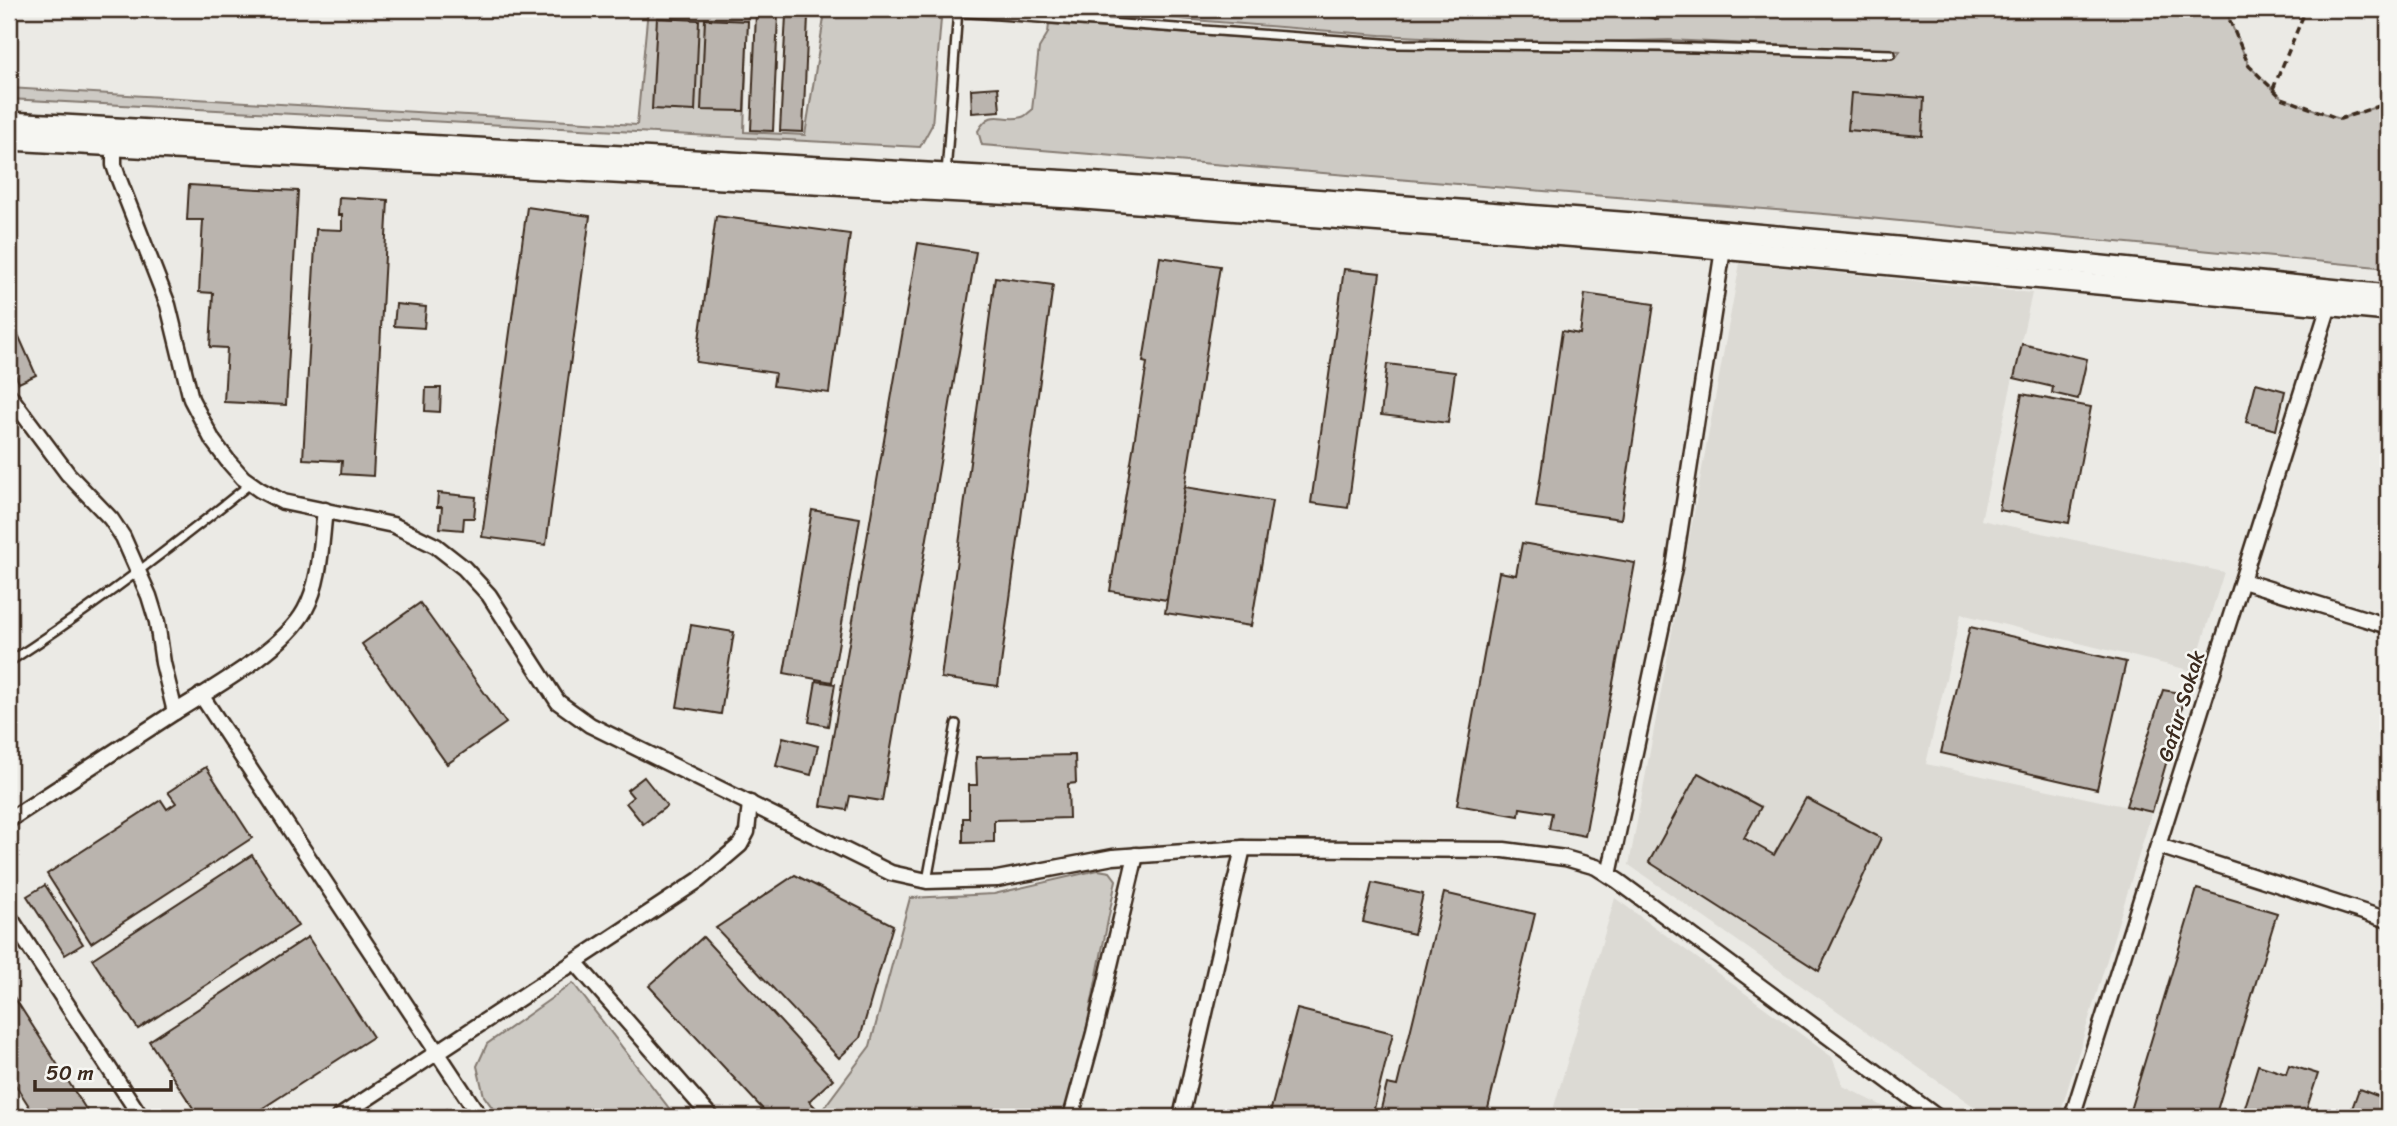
<svg xmlns="http://www.w3.org/2000/svg" width="2397" height="1126" font-family="Sriracha,sans-serif">
<style>
.built{fill:#dcdad4}
.green{fill:#cdcac4;stroke:#847a71;stroke-width:2}
.building{fill:#bab4ae;stroke:#3b2a1e;stroke-width:2}
.lines{fill:none;stroke-linecap:round;stroke-linejoin:round}
.lane-casing{stroke:#3b2a1e;stroke-width:12}
.street-casing{stroke:#3b2a1e;stroke-width:19}
.secondary-casing{stroke:#3b2a1e;stroke-width:24}
.path{stroke:#3b2a1e;stroke-width:3.5;stroke-dasharray:7 5;stroke-linecap:butt}
.lane{stroke:#f6f6f2;stroke-width:7}
.street{stroke:#f6f6f2;stroke-width:14}
.secondary{stroke:#f6f6f2;stroke-width:19}
.labels{text-anchor:middle;dominant-baseline:central;stroke-width:5;stroke-linejoin:round;paint-order:stroke}
.street-label{font-size:21px;fill:#3b2a1e;stroke:#f6f6f2}
</style>
<rect width="100%" height="100%" fill="#ebeae5"/>
<filter id="ink" filterUnits="userSpaceOnUse"><feTurbulence type="fractalNoise" baseFrequency=".0143" numOctaves="2"/><feDisplacementMap in="SourceGraphic" scale="14" xChannelSelector="R" yChannelSelector="G"/><feConvolveMatrix kernelMatrix="1 2 1 2 8 2 1 2 1" color-interpolation-filters="sRGB"/></filter>
<g filter="url(#ink)">
<!-- built -->
<g class="built">
<path d="M1740,263L2032,293L1981,520L2224,572L2193,671L1961,614L1926,764L2152,812L2059,1117H1989L1629,865Z"/>
<path d="M1615,898L1832,1057L1843,1086L1904,1117H1551Z"/>
</g>
<!-- green -->
<g class="green">
<path d="M648,9H748L744,132L805,135L825,12L941,19L932,125L920,147L9,99V88L637,125Z"/>
<path d="M1085,9H2225L2249,66L2282,98L2340,119L2388,103V268L1848,216L982,145L978,131C992,106 1003,123 1022,117C1026,116 1029,112 1032,110L1039,48L1048,33L1049,24L1393,48L1897,56L1900,51L1669,40L1552,43L1380,35L1106,13Z"/>
<path d="M1098,870L1110,872L1116,880L1076,1081L1061,1117H817L870,1046L910,898L994,894Z"/>
<path d="M573,983L672,1112L677,1117H499L484,1096L477,1066L487,1044Z"/>
</g>
<!-- building -->
<g class="building">
<path d="M1625,9H1662L1658,20Z"/>
<path d="M756,14L778,15L773,131L751,130Z"/>
<path d="M786,15L808,16L803,132L780,131Z"/>
<path d="M657,18L699,20L695,111L652,109Z"/>
<path d="M705,19L748,21L744,111L701,110Z"/>
<path d="M998,87L1000,111L972,113L971,89Z"/>
<path d="M1851,93L1924,98L1922,136L1848,130Z"/>
<path d="M189,185L298,191L286,405L224,402L227,348L210,347L213,293L199,292L203,220H187Z"/>
<path d="M339,197L388,200L373,476L341,474L342,461L303,459L316,229L342,230V215H338Z"/>
<path d="M527,207L590,216L546,545L482,537Z"/>
<path d="M716,216L850,234L829,393L773,386L775,373L696,362Z"/>
<path d="M918,243L976,252L882,801L850,796L847,810L821,806Z"/>
<path d="M1160,257L1220,266L1167,600L1110,591L1147,363L1143,362Z"/>
<path d="M1344,269L1380,273L1348,508L1311,503Z"/>
<path d="M995,277L1053,285L998,686L941,678Z"/>
<path d="M1585,294L1654,304L1621,519L1536,507L1562,331L1580,334Z"/>
<path d="M396,304L426,307L424,328L394,326Z"/>
<path d="M9,314L36,375L19,383L9,361Z"/>
<path d="M2022,344L2087,359L2078,399L2052,393L2053,387L2014,378Z"/>
<path d="M1387,364L1455,372L1448,423L1381,415Z"/>
<path d="M2256,383L2285,391L2276,430L2246,422Z"/>
<path d="M426,388H441L440,412L425,411Z"/>
<path d="M2022,394L2091,407L2069,523L1999,510Z"/>
<path d="M1185,487L1272,501L1251,626L1165,613Z"/>
<path d="M438,493L476,497L474,518H464L463,530L440,528L442,507H437Z"/>
<path d="M812,510L860,518L832,682L784,673Z"/>
<path d="M2388,537V570L2379,567Z"/>
<path d="M1522,543L1635,563L1585,836L1549,829L1552,813L1520,808L1519,816L1457,805L1499,572L1516,575Z"/>
<path d="M420,603L506,723L447,764L362,644Z"/>
<path d="M691,625L734,632L721,714L677,707Z"/>
<path d="M1970,627L2126,662L2097,789L1941,753Z"/>
<path d="M816,681L835,684L828,726L809,722Z"/>
<path d="M2163,690L2186,694L2152,812L2126,806Z"/>
<path d="M783,737L818,746L811,775L776,766Z"/>
<path d="M1075,755L1076,783L1068,784L1069,818L994,820V842L963,843V818H969V785H977L976,757Z"/>
<path d="M206,767L252,838L91,943L47,874L161,800L167,809L176,803L168,792Z"/>
<path d="M1698,773L1761,807L1744,838L1774,855L1806,798L1881,838L1819,971L1649,862Z"/>
<path d="M644,777L667,806L643,824L626,803L633,797L627,790Z"/>
<path d="M252,855L298,926L138,1029L92,959Z"/>
<path d="M795,875L893,925L860,1038L839,1058L716,928Z"/>
<path d="M1372,883L1423,894L1414,934L1363,922Z"/>
<path d="M45,885L83,944L65,955L27,896Z"/>
<path d="M2197,889L2277,913L2215,1117H2128Z"/>
<path d="M1444,893L1535,914L1486,1117H1379L1387,1084L1397,1086Z"/>
<path d="M308,937L373,1037L249,1117H199L149,1041Z"/>
<path d="M703,937L833,1079L809,1101L819,1111L812,1117H770L649,986Z"/>
<path d="M9,989L91,1117H36L9,1075Z"/>
<path d="M1297,1009L1393,1033L1372,1117H1269Z"/>
<path d="M2258,1065L2286,1074L2289,1065L2318,1074L2304,1117H2242Z"/>
<path d="M2359,1089L2388,1100V1117H2349Z"/>
<path d="M446,1109L452,1117H433Z"/>
</g>
<g class="lines">
<defs>
<g id="lane">
<path d="M958,12L1397,44L1663,47L1891,54"/>
<path d="M946,174L958,9"/>
<path d="M9,662C93,608 172,547 250,484"/>
<path d="M927,881L956,724"/>
</g>
<g id="street">
<path d="M114,137V165L118,177L168,305L191,399L213,441L228,461L243,478L260,490L283,502L393,525L436,546L464,568L489,595L558,702L590,725L891,873L927,881L997,879L1113,857L1243,848L1504,850L1565,858L1596,867L1618,881L1937,1117"/>
<path d="M9,395L68,474L111,519L123,537L149,596L157,622L163,663L175,712"/>
<path d="M2243,581L2388,626"/>
<path d="M201,695L480,1117"/>
<path d="M9,820C64,784 120,748 175,712C213,688 284,649 305,610C321,581 321,543 325,510"/>
<path d="M2159,846L2388,920"/>
<path d="M1609,875L1674,568L1723,249"/>
<path d="M9,916L141,1117"/>
<path d="M575,962L711,1117"/>
<path d="M339,1117L699,880L740,845L747,832L750,803"/>
<path d="M1071,1117L1094,1033L1136,855"/>
<path d="M1181,1117L1243,848"/>
<path d="M2072,1117L2329,306"/>
</g>
<g id="secondary">
<path d="M9,122L1072,181L1647,224L2092,265L2388,295"/>
<path d="M9,140L1071,198L1645,242L2388,311"/>
</g>
</defs>
<!-- lane casing -->
<use href="#lane" class="lane-casing"/>
<!-- street casing -->
<use href="#street" class="street-casing"/>
<!-- secondary casing -->
<use href="#secondary" class="secondary-casing"/>
<!-- path -->
<g class="path">
<path d="M836,9L945,15"/>
<path d="M2225,9L2249,66L2282,98L2340,119L2388,103"/>
<path d="M2273,89L2306,9"/>
</g>
<!-- lane -->
<use href="#lane" class="lane"/>
<!-- street -->
<use href="#street" class="street"/>
<!-- secondary -->
<use href="#secondary" class="secondary"/>
</g>
</g>
<g class="labels">
<!-- street labels -->
<g class="street-label">
<text transform="translate(2181 706) rotate(-73)">Gafur Sokak</text>
</g>
</g>
<!-- margin -->
<rect width="2397" height="1126" fill="none" stroke="#f6f6f2" stroke-width="35"/>
<rect x="18" y="18" width="2362" height="1091" fill="none" stroke="#3b2a1e" stroke-width="2.5" filter="url(#ink)"/>
<!-- scale -->
<path d="M35 1080v10h136v-10" fill="none" stroke="#3b2a1e" stroke-width="3.5"/>
<text x="46" y="1080" font-size="21" fill="#3b2a1e" stroke="#f6f6f2" stroke-width="5" paint-order="stroke">50 m</text>
</svg>
